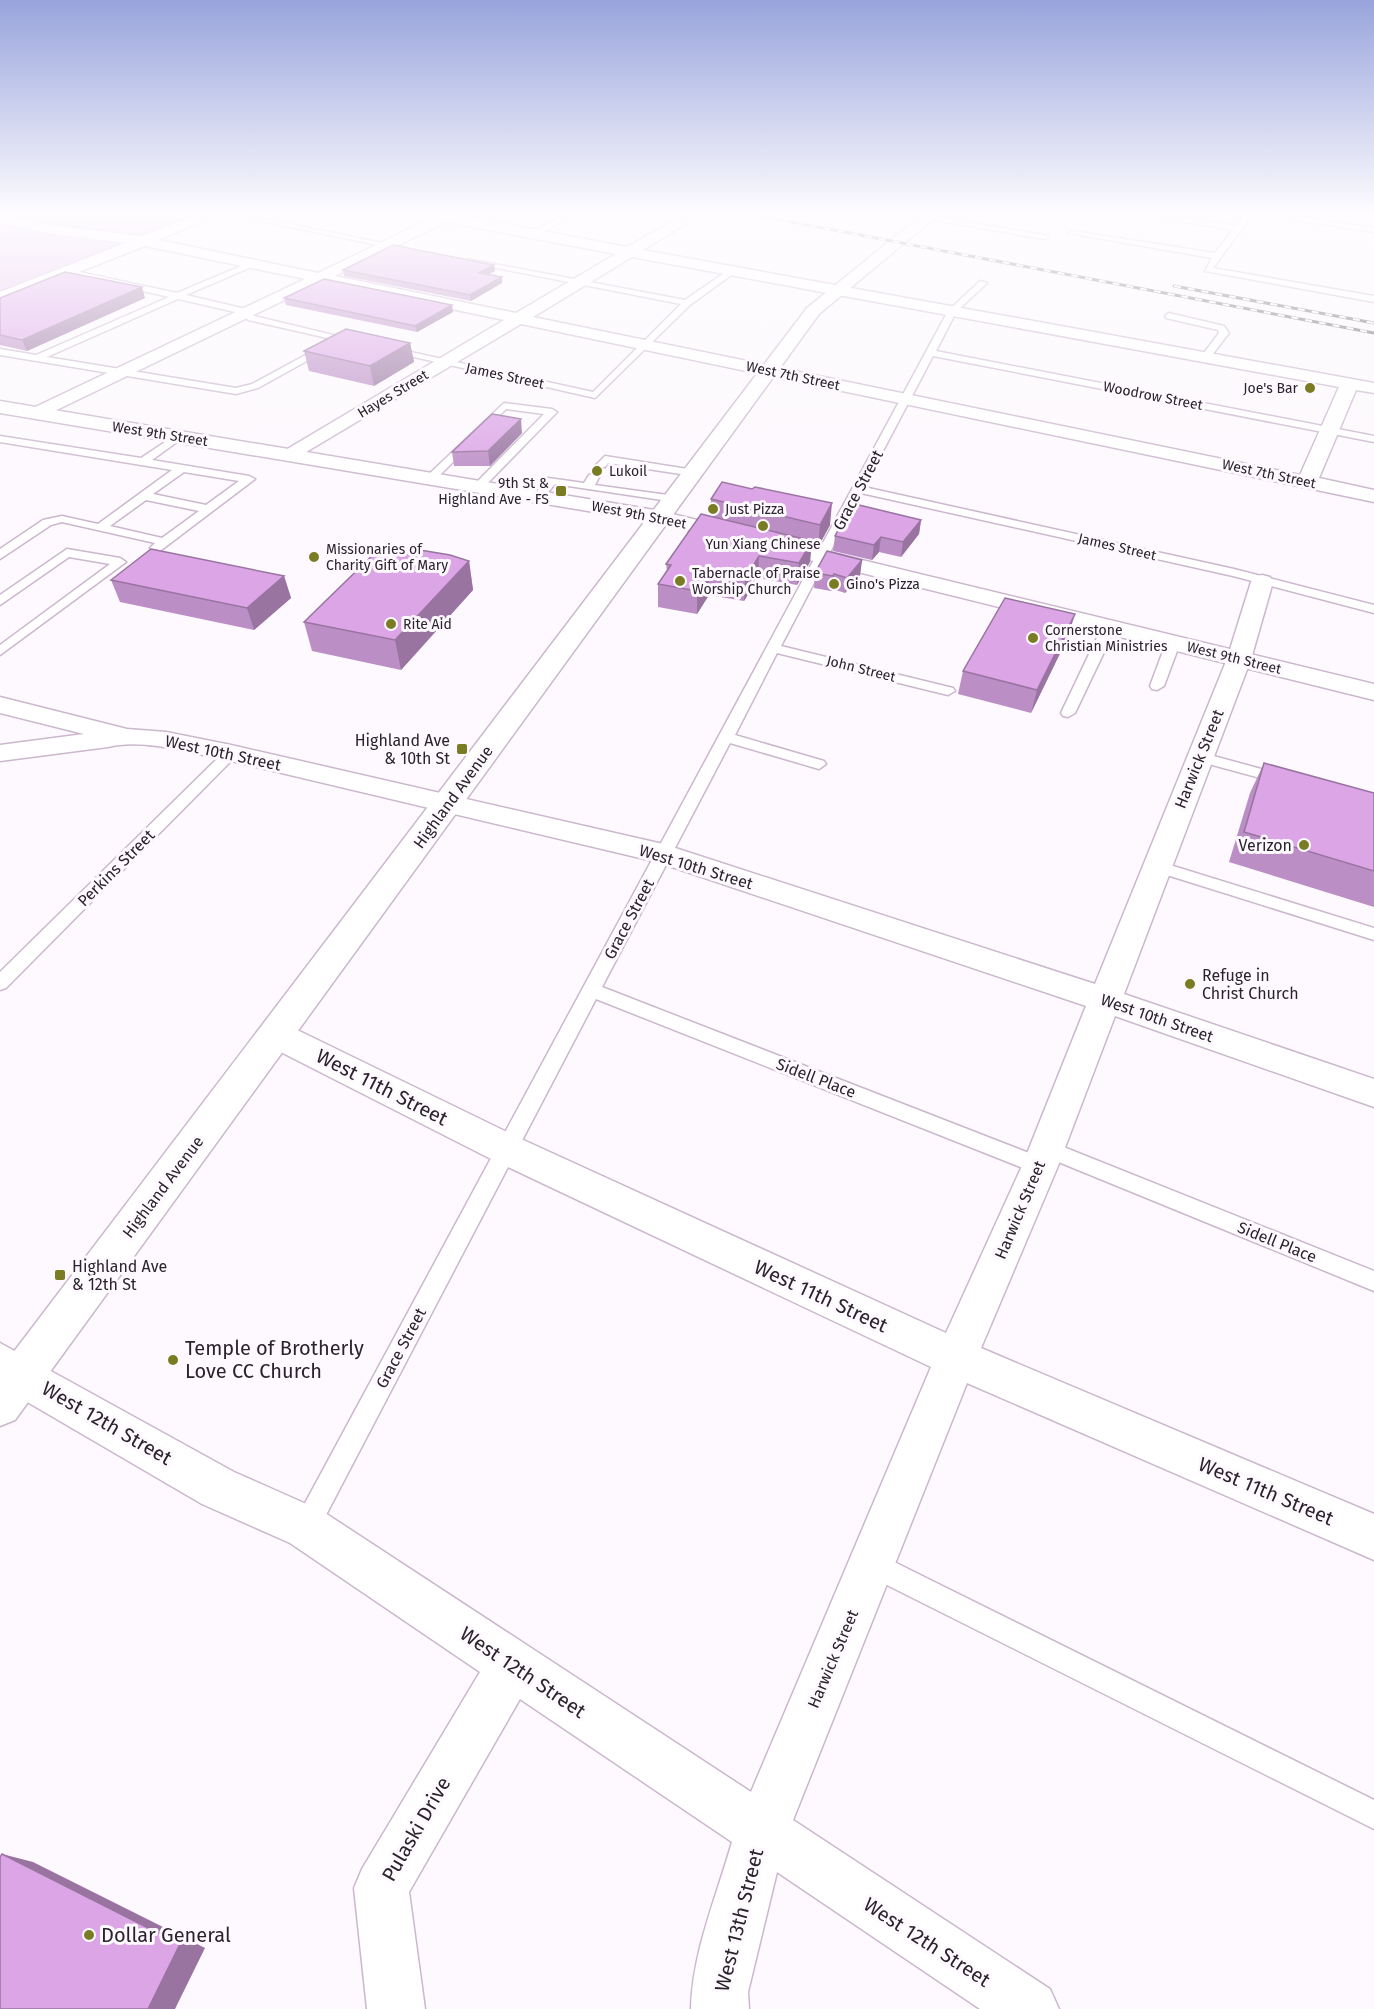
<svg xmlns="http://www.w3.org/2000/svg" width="1374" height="2009" font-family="'Fira Sans',sans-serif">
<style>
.green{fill:#e4c0ec}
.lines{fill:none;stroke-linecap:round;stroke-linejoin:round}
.lane-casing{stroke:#cbb7ce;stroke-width:3}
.street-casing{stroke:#cbb7ce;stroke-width:3}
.secondary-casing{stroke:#cbb7ce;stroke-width:3}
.primary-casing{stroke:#cbb7ce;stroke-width:3}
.lane{fill:#fff;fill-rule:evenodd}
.street{fill:#fff;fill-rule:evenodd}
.secondary{fill:#fff;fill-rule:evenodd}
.primary{fill:#fff;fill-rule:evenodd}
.rail-casing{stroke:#676168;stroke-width:3}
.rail{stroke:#fdf9fe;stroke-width:2;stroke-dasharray:7;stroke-linecap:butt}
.wall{fill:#bc8ec6}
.shaded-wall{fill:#9974a1}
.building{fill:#dba5e6;stroke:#9974a1;stroke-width:1.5}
.poi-dot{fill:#7a7c24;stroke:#fdf9fe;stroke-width:2}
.labels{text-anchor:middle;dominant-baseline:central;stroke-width:6;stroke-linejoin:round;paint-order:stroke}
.far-street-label{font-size:14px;fill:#2a232c;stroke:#fdf9fe}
.far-poi-label{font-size:14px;fill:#2a232c;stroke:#fdf9fe;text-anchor:start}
.street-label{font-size:16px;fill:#2a232c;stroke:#fdf9fe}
.poi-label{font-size:16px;fill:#2a232c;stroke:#fdf9fe;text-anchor:end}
.near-street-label{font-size:20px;fill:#2a232c;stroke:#fdf9fe}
.near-poi-label{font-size:20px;fill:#2a232c;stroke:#fdf9fe;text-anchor:start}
</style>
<rect width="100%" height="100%" fill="#fdf9fe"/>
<!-- green -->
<path class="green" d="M0,215H195L0,292Z"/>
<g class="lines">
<defs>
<g id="lane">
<path d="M230,215H245L407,248L403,250Z"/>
<path d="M563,215H573L536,236L529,234Z"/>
<path d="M925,215L1044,235L1048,237L1044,239L928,219Z"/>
<path d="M1143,215H1162L1236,226L1244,215H1252L1213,268L1374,296V302L1205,271L1212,258L1068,233L1072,231L1215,253L1233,230Z"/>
<path d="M1263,215H1283L1374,228V232Z"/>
<path d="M468,259L685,300L730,269L737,271L690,305L595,398L383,350L388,347L593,392L681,304L471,263Z"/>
<path d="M253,261L256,265L186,295L250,310L254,316L358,341V345L248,320L244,314L178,299L47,357L236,388L252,384L324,345L332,347L258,388L236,394L0,355V349L36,355L169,297L65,273V269L177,293Z"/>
<path d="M980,281L987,283L956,312L936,351L1374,436V442L933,356L864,487L1234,569L1374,605V613L1233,576L861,493L781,646L953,688L955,691L948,695L777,653L735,735L824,761L826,764L819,769L730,743L602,987L1047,1160L1050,1166L1047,1172L1040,1175L1033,1172L596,999L315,1536L306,1539L297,1536L294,1527L297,1518L948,311Z"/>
<path d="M1169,313L1224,326L1229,333L1209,359H1203L1201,357L1219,333L1218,330L1166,318L1165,316Z"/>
<path d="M504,403L552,409L557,412L482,489L472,487L544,414L506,409L434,481H426V477Z"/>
<path d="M177,434L181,435V439L152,460L249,476L255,479L160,551H152L150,548L155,543L62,522L51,525L0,559V549L43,520L62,516L98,524L172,470L0,442V436L141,458ZM184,472L239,481L206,505L153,494ZM146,500L199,511L162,538L110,526Z"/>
<path d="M605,456L694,470L699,473L694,476L608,463L605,467H597L596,465Z"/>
<path d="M593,474L599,477L595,485L675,496L681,499L675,502L555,484L542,499L532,497L548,478L584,483L589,475Z"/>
<path d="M67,549L120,558L126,562L0,655V645L110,564L69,557L0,605V595Z"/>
<path d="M1109,623L1116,627L1075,713L1068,717L1063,716L1061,713L1102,627Z"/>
<path d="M1173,639L1180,643L1164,686L1157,690L1152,689L1150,686L1166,643Z"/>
<path d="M231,748L236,750L238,753L236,756L6,988L0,990V972L226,750Z"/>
<path d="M1199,752L1287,776L1290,779L1282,784L1194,760L1192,757L1194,754Z"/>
<path d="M1157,861L1374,928V940L1151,870L1149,866L1151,862Z"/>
<path d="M1046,1140L1374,1271V1291L1039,1154L1036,1148L1039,1142Z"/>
<path d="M872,1551L1374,1800V1829L863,1573L859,1564L863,1555Z"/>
</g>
<g id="street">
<path d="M0,215L47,225L142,236L197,215H216L159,240L318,273L430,219L421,215H457L627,247L681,217L688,221L686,224L643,250L1374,383V393L1356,390L1319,478L1374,490V502L521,324L291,461L284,459L281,455L284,451L504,320L322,282L38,419L29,413L31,409L305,279L145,246L0,303V292L125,243L47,233L0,223ZM446,222L616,254L516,313L335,276ZM632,257L1339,387L1300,475L533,317Z"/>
<path d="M1262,575L1270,577L1273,582L1251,659L1124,994L1374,1079V1107L1115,1016L1058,1166L981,1348L1374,1514V1560L967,1383L793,1820L1050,1989L1059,2009H980L777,1872L748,1992L749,2009H691C692,1953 717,1895 732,1842L520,1699L409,1892L425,2009H367L354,1888L362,1869L480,1672L290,1543L202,1504L0,1386V1343L234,1472L322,1511L751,1792L931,1367L493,1160L265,1044L260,1035L265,1026L277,1022L289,1026L519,1138L946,1333L1022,1166L1086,1006L657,862L231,761C193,754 145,738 108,747L0,761V745L84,734L0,713V697L127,729L166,732L231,745L663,844L1095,984L1227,659L1251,582L1254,577Z"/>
</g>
<path id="secondary" d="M922,215H938L819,314L15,1420L0,1426V1370L807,308Z"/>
<path id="primary" d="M0,401L660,511L1374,684V700L660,523L0,413Z"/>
</defs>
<!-- lane casing -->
<use href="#lane" class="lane-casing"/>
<!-- street casing -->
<use href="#street" class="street-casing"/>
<!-- secondary casing -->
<use href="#secondary" class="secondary-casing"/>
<!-- primary casing -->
<use href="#primary" class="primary-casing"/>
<!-- lane -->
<use href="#lane" class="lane"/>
<!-- street -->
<use href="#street" class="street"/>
<!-- secondary -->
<use href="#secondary" class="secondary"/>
<!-- primary -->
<use href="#primary" class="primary"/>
<defs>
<g id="rail">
<path d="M755,215L1374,333"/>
<path d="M1174,286L1374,323"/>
</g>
</defs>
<!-- rail casing -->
<use href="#rail" class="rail-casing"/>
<!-- rail -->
<use href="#rail" class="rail"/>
</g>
<!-- wall -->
<g class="wall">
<path d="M494,265L495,271L488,274L502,277V283L471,301L344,276L343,270Z"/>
<path d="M0,298H145L27,351L0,345Z"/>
<path d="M284,298L453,312L417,332L286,305Z"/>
<path d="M410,343L414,362L374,386L309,371L304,351Z"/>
<path d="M522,433L490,466H454L452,452Z"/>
<path d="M752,489L830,525L818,547L811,545L810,562L797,585L758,578L744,601L709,595L697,614L658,607V584L667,571L666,564L710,516L711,499Z"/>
<path d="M852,514L921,520L919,534L901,557L879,552L872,560L833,551L835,536Z"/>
<path d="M862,560L860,575L845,593L833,589L831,591L814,588L815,573Z"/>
<path d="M469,561L473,590L401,670L312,651L304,622Z"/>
<path d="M284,576L291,598L254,630L120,602L111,580Z"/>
<path d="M1068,637L1031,713L958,694L963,671Z"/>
<path d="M1264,763L1374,793V907L1229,862L1250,793Z"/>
</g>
<!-- shaded-wall -->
<g class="shaded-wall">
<path d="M494,265L495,271L479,279V273Z"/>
<path d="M502,277V283L471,301L470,295Z"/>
<path d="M142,287L145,298L27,351L22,340Z"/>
<path d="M452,305L453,312L417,332L415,326Z"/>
<path d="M410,343L414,362L374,386L370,366Z"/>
<path d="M521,419L522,433L490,466L488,451Z"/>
<path d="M832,503L830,525L818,547L820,525Z"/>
<path d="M921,520L919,534L901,557L903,542Z"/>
<path d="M881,537L879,552L872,560L874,545Z"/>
<path d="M812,541L810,562L797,585L799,563Z"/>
<path d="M759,556L758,578L744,601L745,579Z"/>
<path d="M862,560L860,575L845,593L847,578Z"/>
<path d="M469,561L473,590L401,670L395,640Z"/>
<path d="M709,573V595L697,614V591Z"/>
<path d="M834,574L833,589L831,591L833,576Z"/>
<path d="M284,576L291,598L254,630L247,608Z"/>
<path d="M1075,614L1068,637L1031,713L1037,690Z"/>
<path d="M2,1854L33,1862L205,1948L175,2009H148Z"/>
</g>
<!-- building -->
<g class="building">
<path d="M393,245L494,265L479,273L502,277L470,295L343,270Z"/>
<path d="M65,272L142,287L22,340L0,335V298Z"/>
<path d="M324,279L452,305L415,326L284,298Z"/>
<path d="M346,329L410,343L370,366L304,351Z"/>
<path d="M492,414L521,419L488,451L452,452Z"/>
<path d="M722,482L752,489L755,487L832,503L820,525L711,499Z"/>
<path d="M859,505L921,520L903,542L881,537L874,545L835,536L847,513L852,514Z"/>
<path d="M701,514L812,541L799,563L759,556L745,579L709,573L697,591L658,584L671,565L666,564Z"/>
<path d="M384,544L450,555L469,561L395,640L304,622Z"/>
<path d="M151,549L284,576L247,608L111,580Z"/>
<path d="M827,551L862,560L847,578L834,574L833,576L815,573Z"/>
<path d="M1005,598L1075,614L1037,690L963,671Z"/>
<path d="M1264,763L1374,793V871L1244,832Z"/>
<path d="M2,1854L180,1944L148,2009H0V1857Z"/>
</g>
<!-- sky -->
<linearGradient id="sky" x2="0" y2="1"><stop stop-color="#98a4dc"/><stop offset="0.43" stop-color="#fefcff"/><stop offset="1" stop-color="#fefcff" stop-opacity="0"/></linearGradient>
<rect width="1374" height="496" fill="url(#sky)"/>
<!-- markers -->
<g class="poi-dot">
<circle cx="1310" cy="388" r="6"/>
<circle cx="597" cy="471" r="6"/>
<rect x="555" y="485" width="12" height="12" rx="3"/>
<circle cx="713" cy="509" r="6"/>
<circle cx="763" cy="526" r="6"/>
<circle cx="314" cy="557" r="6"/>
<circle cx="680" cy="581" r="6"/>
<circle cx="834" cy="584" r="6"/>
<circle cx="391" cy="624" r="6"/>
<circle cx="1033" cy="638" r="6"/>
<rect x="456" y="743" width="12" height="12" rx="3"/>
<circle cx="1304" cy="845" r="6"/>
<circle cx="1190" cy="984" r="6"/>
<rect x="54" y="1269" width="12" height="12" rx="3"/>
<circle cx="173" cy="1360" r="6"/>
<circle cx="89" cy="1935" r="6"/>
</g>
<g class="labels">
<!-- far-street labels -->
<g class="far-street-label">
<text transform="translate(505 376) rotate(12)">James Street</text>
<text transform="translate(793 376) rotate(12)">West 7th Street</text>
<text transform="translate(393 394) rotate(-31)">Hayes Street</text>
<text transform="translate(1153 396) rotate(11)">Woodrow Street</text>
<text transform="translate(160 434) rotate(9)">West 9th Street</text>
<text transform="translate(1269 474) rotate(12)">West 7th Street</text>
<text transform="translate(639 515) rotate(11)">West 9th Street</text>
<text transform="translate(1117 547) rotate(13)">James Street</text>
<text transform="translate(1234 658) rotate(14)">West 9th Street</text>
<text transform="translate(861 669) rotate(14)">John Street</text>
</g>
<!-- far-poi labels -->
<g class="far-poi-label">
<text x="1298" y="388" text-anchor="end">Joe's Bar</text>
<text x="609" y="471">Lukoil</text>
<text x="549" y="483" text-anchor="end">9th St &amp;<tspan x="549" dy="16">Highland Ave - FS</tspan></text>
<text x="725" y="509">Just Pizza</text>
<text x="763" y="544" text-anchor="middle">Yun Xiang Chinese</text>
<text x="326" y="549">Missionaries of<tspan x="326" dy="16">Charity Gift of Mary</tspan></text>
<text x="692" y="573">Tabernacle of Praise<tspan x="692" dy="16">Worship Church</tspan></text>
<text x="846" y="584">Gino's Pizza</text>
<text x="403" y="624">Rite Aid</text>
<text x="1045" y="630">Cornerstone<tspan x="1045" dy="16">Christian Ministries</tspan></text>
</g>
<!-- street labels -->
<g class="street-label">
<text transform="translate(858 490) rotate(-62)">Grace Street</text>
<text transform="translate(223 753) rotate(12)">West 10th Street</text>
<text transform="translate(1199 759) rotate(-68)">Harwick Street</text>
<text transform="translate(453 797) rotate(-54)">Highland Avenue</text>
<text transform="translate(696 867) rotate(17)">West 10th Street</text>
<text transform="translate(116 868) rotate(-45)">Perkins Street</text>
<text transform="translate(629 919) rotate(-62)">Grace Street</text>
<text transform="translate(1157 1018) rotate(19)">West 10th Street</text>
<text transform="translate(816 1078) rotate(21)">Sidell Place</text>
<text transform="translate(163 1187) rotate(-53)">Highland Avenue</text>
<text transform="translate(1020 1210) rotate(-67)">Harwick Street</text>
<text transform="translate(1277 1242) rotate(22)">Sidell Place</text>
<text transform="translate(401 1348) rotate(-62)">Grace Street</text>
<text transform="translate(833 1659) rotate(-67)">Harwick Street</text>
</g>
<!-- poi labels -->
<g class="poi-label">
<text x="450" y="740">Highland Ave<tspan x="450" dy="18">&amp; 10th St</tspan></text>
<text x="1292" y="845">Verizon</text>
<text x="1202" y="975" text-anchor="start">Refuge in<tspan x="1202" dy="18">Christ Church</tspan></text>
<text x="72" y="1266" text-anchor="start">Highland Ave<tspan x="72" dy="18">&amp; 12th St</tspan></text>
</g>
<!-- near-street labels -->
<g class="near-street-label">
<text transform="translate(382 1087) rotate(27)">West 11th Street</text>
<text transform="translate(821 1296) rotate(25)">West 11th Street</text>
<text transform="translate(107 1423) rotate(30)">West 12th Street</text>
<text transform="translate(1266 1491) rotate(23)">West 11th Street</text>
<text transform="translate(523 1672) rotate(34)">West 12th Street</text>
<text transform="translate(416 1829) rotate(-60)">Pulaski Drive</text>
<text transform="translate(739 1920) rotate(-76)">West 13th Street</text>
<text transform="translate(927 1942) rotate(33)">West 12th Street</text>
</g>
<!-- near-poi labels -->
<g class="near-poi-label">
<text x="185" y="1348">Temple of Brotherly<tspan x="185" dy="23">Love CC Church</tspan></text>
<text x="101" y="1935">Dollar General</text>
</g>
</g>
</svg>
